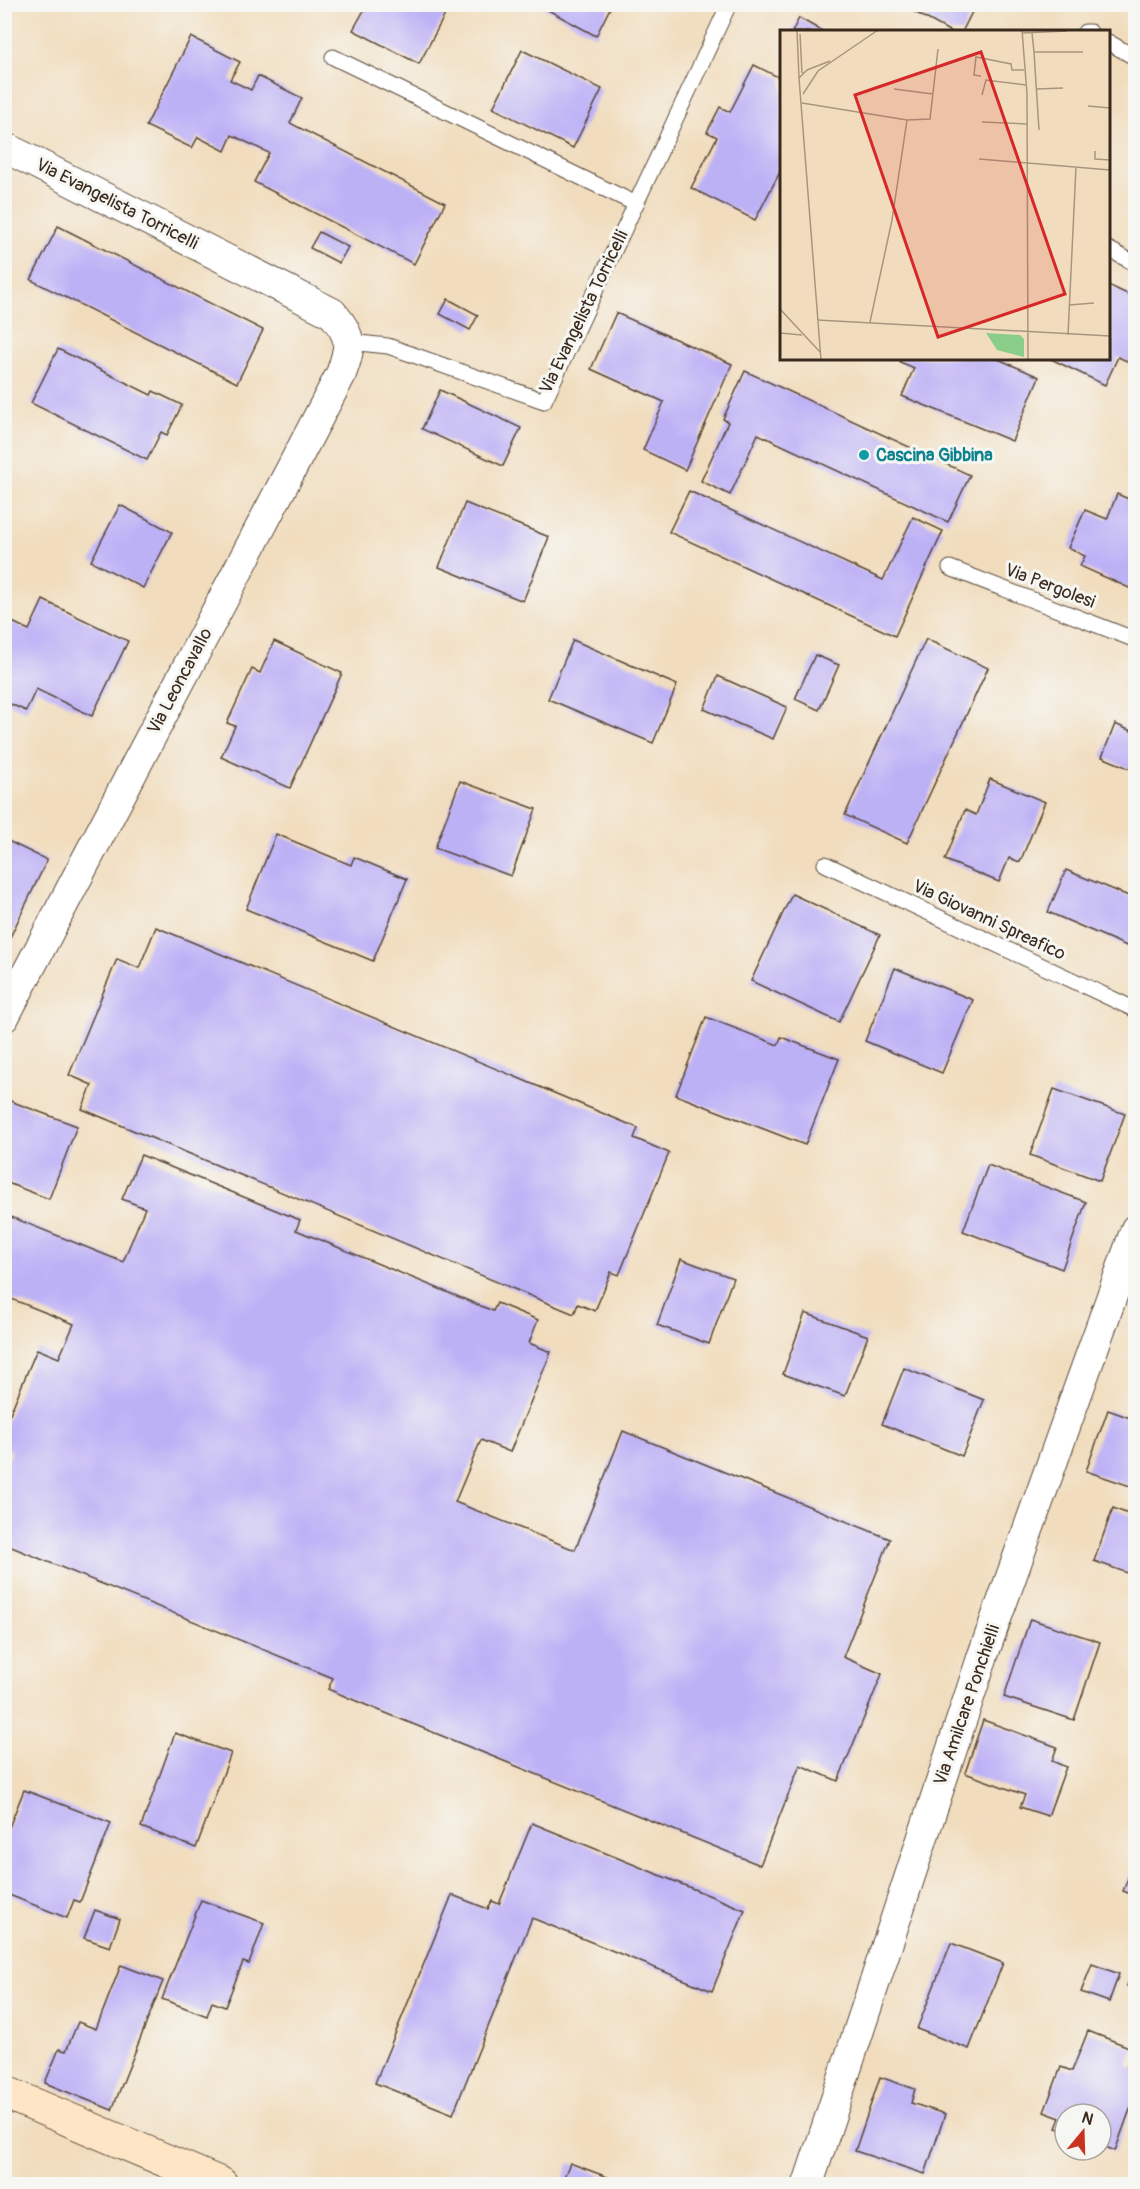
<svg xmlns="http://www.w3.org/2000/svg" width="1140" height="2189" font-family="Pangolin,sans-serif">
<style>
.building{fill:#bdb1f6}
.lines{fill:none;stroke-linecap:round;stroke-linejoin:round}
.lane-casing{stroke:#564536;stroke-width:17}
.street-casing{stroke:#564536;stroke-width:32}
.secondary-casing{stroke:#564536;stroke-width:35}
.lane{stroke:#fff;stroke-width:15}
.street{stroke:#fff;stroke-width:30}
.secondary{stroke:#fde5c5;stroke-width:33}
.culture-dot{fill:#0f9aa8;stroke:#f6f6f2;stroke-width:2}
.labels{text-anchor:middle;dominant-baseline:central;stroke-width:6;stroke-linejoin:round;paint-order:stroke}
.street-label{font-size:18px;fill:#3b2a1e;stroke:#f6f6f2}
.culture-label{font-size:18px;font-weight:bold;fill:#0d838f;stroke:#f6f6f2;text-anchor:start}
.inset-road{fill:none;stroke:#a8957e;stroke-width:1.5}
.view{fill:#d62828;fill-opacity:0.15;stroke:#d62828;stroke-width:3}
.inset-edge{fill:none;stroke:#3b2a1e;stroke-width:3}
</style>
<rect width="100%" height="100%" fill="#f6f6f2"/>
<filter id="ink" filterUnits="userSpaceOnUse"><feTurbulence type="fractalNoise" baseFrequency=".0167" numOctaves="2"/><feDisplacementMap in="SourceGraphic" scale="12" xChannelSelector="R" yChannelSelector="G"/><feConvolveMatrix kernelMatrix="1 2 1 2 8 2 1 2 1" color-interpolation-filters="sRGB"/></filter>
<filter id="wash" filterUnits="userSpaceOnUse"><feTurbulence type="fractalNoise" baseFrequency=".008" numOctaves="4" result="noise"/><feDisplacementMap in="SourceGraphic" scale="24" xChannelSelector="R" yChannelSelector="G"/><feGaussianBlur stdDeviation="1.35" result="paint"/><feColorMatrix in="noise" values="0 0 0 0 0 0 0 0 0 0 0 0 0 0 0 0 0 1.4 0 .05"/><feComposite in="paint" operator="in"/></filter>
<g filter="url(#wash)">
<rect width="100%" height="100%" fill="#f1ddbe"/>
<g id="blocks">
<!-- building -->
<g class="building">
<path d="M537,4H612L596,36Z"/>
<path d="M900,4H976L962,32H951Z"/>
<path d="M367,5H450L419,64L353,30Z"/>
<path d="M799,18L824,32H792Z"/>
<path d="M191,37L240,62L230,80L251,90L258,76L302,98L290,123L445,203L414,264L254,182L269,153L232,135L225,151L198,137L192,148L146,126Z"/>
<path d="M522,50L602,89L573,148L493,108Z"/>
<path d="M754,65L782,79V168L755,220L691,188L717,137L707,132L720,107L730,112Z"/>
<path d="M58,226L263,330L237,383L31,280Z"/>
<path d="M319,232L348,247L339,263L310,248Z"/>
<path d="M1108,285L1136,298V365L1118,357L1105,385L1049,358H1108Z"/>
<path d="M448,299L478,315L470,330L440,314Z"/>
<path d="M616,313L732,364L685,470L643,450L664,402L591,369Z"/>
<path d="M58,349L151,395L153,391L182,405L167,435L161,432L147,460L31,403Z"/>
<path d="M901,358H996L1039,377L1012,441L902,396L914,368L900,362Z"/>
<path d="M745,371L970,475L948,522L758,434L730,495L701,481L728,422L723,419Z"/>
<path d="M440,390L521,428L503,466L422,429Z"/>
<path d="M689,491L883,580L913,517L943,531L895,636L669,532Z"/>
<path d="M1117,494L1136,502V591L1080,566L1085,556L1068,548L1085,510L1107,519Z"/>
<path d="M465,503L549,537L523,601L439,567Z"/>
<path d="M120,505L172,532L143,588L91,561Z"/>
<path d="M43,600L128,641L92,716L36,689L26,711L4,701V618L29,630Z"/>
<path d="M926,639L988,668L907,843L845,815Z"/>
<path d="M573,640L677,685L653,743L548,699Z"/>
<path d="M274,641L342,673L290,788L221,757L235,726L227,723L252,669L260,673Z"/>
<path d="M815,655L839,665L819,710L795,699Z"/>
<path d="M718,676L787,707L773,739L704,709Z"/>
<path d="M1115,724L1136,733L1133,770L1102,757Z"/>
<path d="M990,779L1045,802L1020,862L1009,858L999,882L945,860L965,810L976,815Z"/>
<path d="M460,781L536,809L511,876L435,848Z"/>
<path d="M276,834L351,865L354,857L407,879L373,961L246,909Z"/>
<path d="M4,839L47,860L4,950Z"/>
<path d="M1066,870L1136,899V950L1048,912Z"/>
<path d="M792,894L880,935L839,1022L751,981Z"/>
<path d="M156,927L638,1128L634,1138L669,1153L619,1275L611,1272L595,1311L578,1304L574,1314L82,1109L92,1085L69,1075L117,959L139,968Z"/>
<path d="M895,968L973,1000L942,1073L865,1041Z"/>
<path d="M706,1017L778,1045L781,1037L839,1059L805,1145L676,1095Z"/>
<path d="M1054,1089L1125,1114L1100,1181L1030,1155Z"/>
<path d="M5,1099L77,1126L49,1199L5,1182Z"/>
<path d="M141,1155L300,1220L296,1230L493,1311L497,1303L538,1320L529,1343L551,1352L510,1452L481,1440L455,1502L575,1550L623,1431L890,1539L843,1657L882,1674L838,1781L800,1765L760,1865L361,1703L328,1689L333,1678L4,1544V1469L12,1451L4,1448V1428L37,1349L59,1358L74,1324L4,1296V1214L123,1262L145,1208L122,1199Z"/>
<path d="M988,1165L1086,1202L1062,1269L963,1231Z"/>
<path d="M681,1259L733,1278L709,1344L657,1325Z"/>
<path d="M805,1313L868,1336L845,1396L783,1374Z"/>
<path d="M904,1368L984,1400L962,1456L882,1424Z"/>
<path d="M1108,1410L1136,1420V1488L1086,1471Z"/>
<path d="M1113,1508L1136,1517V1576L1094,1561Z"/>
<path d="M1030,1619L1100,1642L1074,1720L1004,1697Z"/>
<path d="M983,1720L1057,1747L1052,1761L1066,1767L1048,1816L1020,1807L1025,1795L965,1773Z"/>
<path d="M175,1733L231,1753L196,1848L141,1827Z"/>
<path d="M24,1790L111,1823L80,1902L74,1900L67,1918L4,1893V1840Z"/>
<path d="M532,1823L745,1910L712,1991L532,1918L453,2114L375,2083L452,1895L488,1909L492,1901L499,1904Z"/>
<path d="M1135,1860H1136V1896L1123,1891Z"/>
<path d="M201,1900L264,1923L249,1964L243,1962L225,2007L212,2002L207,2016L162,1999Z"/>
<path d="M95,1910L120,1919L110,1947L84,1938Z"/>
<path d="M951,1943L1003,1963L969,2049L917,2029Z"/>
<path d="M1092,1964L1119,1974L1109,2002L1081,1992Z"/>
<path d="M121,1965L163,1981L112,2110L45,2083L59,2049L66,2051L78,2022L96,2029Z"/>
<path d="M1135,1965H1136V1989L1127,1986Z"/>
<path d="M1088,2031L1134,2049L1127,2066L1136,2069V2105L1132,2104L1115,2151L1101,2145V2114H1065V2131L1056,2128L1060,2118L1044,2112L1061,2067L1072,2071Z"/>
<path d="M880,2077L915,2089L911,2103L945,2114L925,2174L855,2151Z"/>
<path d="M570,2163L626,2184H561Z"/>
</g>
</g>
</g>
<g filter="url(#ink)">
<use href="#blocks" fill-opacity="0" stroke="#564536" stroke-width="1.5"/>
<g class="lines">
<defs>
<g id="lane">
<path d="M1085,32H1090"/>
<path d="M1108,42L1136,58"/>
<path d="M333,57L636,204"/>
<path d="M1108,249L1136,264"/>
<path d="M349,342L388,346L544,401L729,4"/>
<path d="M950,568L1136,640"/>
<path d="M825,864L1136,1010"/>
</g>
<g id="street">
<path d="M4,147L332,313C353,337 351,346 341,374L4,1017"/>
<path d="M808,2184L983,1655L1136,1229"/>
</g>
<path id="secondary" d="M4,2092L221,2184"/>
</defs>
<!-- lane casing -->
<use href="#lane" class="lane-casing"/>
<!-- street casing -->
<use href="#street" class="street-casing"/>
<!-- secondary casing -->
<use href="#secondary" class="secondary-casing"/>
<!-- lane -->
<use href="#lane" class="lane"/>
<!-- street -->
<use href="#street" class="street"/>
<!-- secondary -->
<use href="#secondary" class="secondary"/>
</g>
</g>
<!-- markers -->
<circle class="culture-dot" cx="864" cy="455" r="6"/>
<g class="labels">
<!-- street labels -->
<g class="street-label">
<text transform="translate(117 204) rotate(27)">Via Evangelista Torricelli</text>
<text transform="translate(584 312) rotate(-64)">Via Evangelista Torricelli</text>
<text transform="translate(1050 586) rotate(21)">Via Pergolesi</text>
<text transform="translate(180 681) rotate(-62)">Via Leoncavallo</text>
<text transform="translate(989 920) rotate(25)">Via Giovanni Spreafico</text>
<text transform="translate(967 1705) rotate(-71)">Via Amilcare Ponchielli</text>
</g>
<!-- culture labels -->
<g class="culture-label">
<text x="876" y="455">Cascina Gibbina</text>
</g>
</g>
<!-- overview -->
<g transform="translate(780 30)">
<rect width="330" height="330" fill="#f1ddbe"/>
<path d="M206,303L240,305L244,309V327L217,320Z" fill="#88cd88"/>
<path class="inset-road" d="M17,0L19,48M242,0L247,64L248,330M242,3L287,1M252,3L254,22H303M20,4L22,43M254,22L259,100M201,46L194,45L196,27L231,34L232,40H244M114,59L153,64M257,59L283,58M23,64L38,41L98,0M202,65L206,50L246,55M22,73L127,90L150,89L158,19M308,76L330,78M202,92L247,94M315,121V129L330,130M199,129L330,140M289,275L314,273M0,279L40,322M37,290L330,306M90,292L112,190L127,90M0,303L22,305M288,305L296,137M41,330L19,48L27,40L50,31"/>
<path class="view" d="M201,22L285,264L158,307L75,65Z"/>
<rect width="330" height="330" class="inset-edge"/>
</g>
<!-- margin -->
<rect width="1140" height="2189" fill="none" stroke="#f6f6f2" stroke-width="24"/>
<!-- north arrow -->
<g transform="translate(1083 2132) rotate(19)"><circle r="28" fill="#f6f6f2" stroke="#aba49d" stroke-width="1.5"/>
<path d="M0-4.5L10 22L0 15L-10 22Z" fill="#c8321e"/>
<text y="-9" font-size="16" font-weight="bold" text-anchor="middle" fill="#3b2a1e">N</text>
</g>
</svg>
